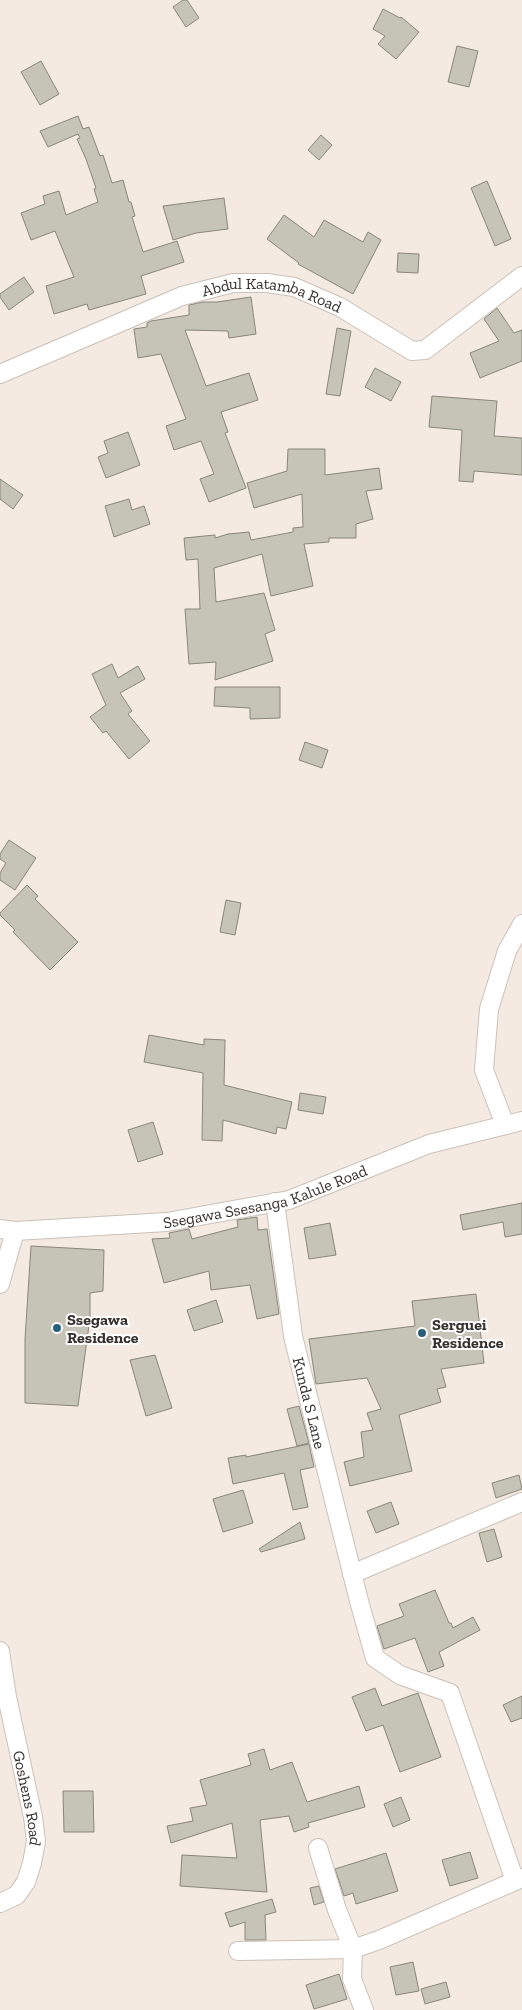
<svg xmlns="http://www.w3.org/2000/svg" width="522" height="2010" font-family="'Zilla Slab',serif">
<style>
.building{fill:#c6c3b7;stroke:#89867b}
.lines{fill:none;stroke-linecap:round;stroke-linejoin:round}
.street-casing{stroke:#cbc1b8;stroke-width:20}
.street{stroke:#fff;stroke-width:18}
.poi-dot{fill:#295f7a;stroke:#fff;stroke-width:2}
.labels{text-anchor:middle;dominant-baseline:central;stroke-width:4;stroke-linejoin:round;paint-order:stroke}
.street-label{font-size:16px;fill:#34302d;stroke:#fff}
.poi-label{font-size:16px;font-weight:bold;fill:#34302d;stroke:#fff;text-anchor:start}
</style>
<rect width="100%" height="100%" fill="#f4eae1"/>
<!-- building -->
<g class="building">
<path d="M183,0H187L199,18L186,27L173,7Z"/>
<path d="M383,9L400,18L401,17L419,32L396,59L378,44L385,36L373,29Z"/>
<path d="M457,46L478,51L469,87L448,82Z"/>
<path d="M41,61L59,94L40,105L21,72Z"/>
<path d="M78,116L83,129L89,127L100,156L103,155L112,183L123,180L129,202H131L135,216L132,217L143,252L177,241L184,262L141,276L146,294L89,310L87,304L54,314L46,286L74,277L55,231L31,240L21,213L45,204L43,196L59,191L66,215L98,202L94,189L96,188L86,159L77,139L80,138L78,134L48,147L40,131Z"/>
<path d="M321,135L332,145L319,160L308,150Z"/>
<path d="M487,181L511,239L495,246L471,188Z"/>
<path d="M224,198L228,229L196,233L173,240L163,206Z"/>
<path d="M284,215L314,237L324,220L363,242L368,232L381,240L353,294L298,264L299,263L267,239Z"/>
<path d="M398,253L419,254L418,273L397,272Z"/>
<path d="M24,277L34,292L9,310L0,297V294Z"/>
<path d="M251,297L256,334L229,338L228,331L185,330L206,386L249,373L258,400L221,412L228,432L225,433L246,488L209,502L200,479L214,474L201,441L174,450L166,426L186,419L161,354L138,358L134,329L147,327V323L151,321L189,315V305L203,302H217Z"/>
<path d="M497,308L514,333L522,330V361L480,378L470,353L499,341L484,319Z"/>
<path d="M337,328L351,331L340,396L326,394Z"/>
<path d="M375,368L401,382L391,401L365,387Z"/>
<path d="M432,396L497,401L494,436L522,438V475L474,471L473,482L459,481L462,430L429,427Z"/>
<path d="M128,432L140,465L106,478L98,457L108,453L104,441Z"/>
<path d="M288,449H325V475L379,468L382,489L366,491L373,519L356,524V538H329V542L304,544L313,586L271,596L262,554L214,568L216,602L264,593L275,630L265,634L273,661L215,680L216,662L189,664L185,609H200L198,559L186,560L184,538L215,535V538L228,534L249,532L251,540L293,532V528L303,527L302,494L254,508L247,483L287,471Z"/>
<path d="M0,479L23,495L13,509L0,499Z"/>
<path d="M129,499L132,510L144,506L150,524L114,537L105,506Z"/>
<path d="M112,664L118,678L138,666L145,679L120,693L132,711L128,714L150,741L129,759L106,731L103,733L90,717L106,705L92,674Z"/>
<path d="M215,687H280V718L250,719V708L214,706Z"/>
<path d="M305,742L328,750L322,768L299,760Z"/>
<path d="M9,840L36,858L15,890L0,880V873L6,863L0,859V854Z"/>
<path d="M27,885L38,896L35,899L78,942L50,970L13,932L15,930L0,915V913Z"/>
<path d="M226,900L241,903L235,935L220,932Z"/>
<path d="M149,1035L204,1045V1039L225,1040L224,1085L292,1102L286,1129L277,1127L276,1134L223,1120L222,1141L202,1140L203,1073L144,1062Z"/>
<path d="M300,1093L326,1097L323,1114L298,1110Z"/>
<path d="M153,1122L163,1154L138,1162L128,1130Z"/>
<path d="M522,1203V1234L505,1237L503,1222L463,1230L460,1215Z"/>
<path d="M257,1217L258,1230L267,1229L279,1314L257,1319L250,1285L211,1290L209,1271L164,1283L152,1239L170,1238L169,1233L189,1229L192,1239L238,1227L237,1220Z"/>
<path d="M330,1223L336,1255L309,1259L304,1228Z"/>
<path d="M31,1246L104,1250L103,1291L90,1293V1318L78,1406L25,1403V1339Z"/>
<path d="M476,1294L484,1363L441,1369L446,1387L437,1389L441,1402L399,1415L412,1471L350,1486L344,1462L364,1457L361,1432L373,1430L367,1413L381,1409L367,1378L316,1384L309,1339L415,1326L412,1301Z"/>
<path d="M216,1300L223,1322L194,1331L187,1310Z"/>
<path d="M155,1355L172,1408L146,1416L130,1360Z"/>
<path d="M299,1406L309,1443L297,1446L287,1409Z"/>
<path d="M309,1444L314,1467L300,1470L308,1507L293,1510L284,1473L233,1484L228,1458L246,1455V1457Z"/>
<path d="M519,1475L522,1489L496,1498L492,1483Z"/>
<path d="M243,1490L253,1523L223,1532L213,1499Z"/>
<path d="M391,1502L399,1524L376,1533L367,1511Z"/>
<path d="M300,1522L305,1539L261,1552L259,1549Z"/>
<path d="M494,1529L502,1557L487,1562L479,1533Z"/>
<path d="M435,1590L449,1623H451L453,1628L473,1617L480,1630L439,1652L444,1666L428,1672L415,1638L384,1649L377,1626L404,1616L399,1604Z"/>
<path d="M375,1688L382,1706L418,1693L441,1757L400,1772L383,1725L366,1731L352,1697Z"/>
<path d="M522,1696V1718L511,1722L503,1705Z"/>
<path d="M264,1749L270,1770L292,1762L307,1802L359,1786L365,1807L308,1823L309,1827L294,1832L289,1816L260,1820L267,1892L180,1886L182,1855L237,1858L232,1823L171,1843L167,1826L193,1821L190,1808L207,1805L200,1780L251,1765L248,1754Z"/>
<path d="M63,1791H93L94,1832H64Z"/>
<path d="M401,1797L410,1820L393,1827L384,1804Z"/>
<path d="M470,1852L478,1878L450,1886L442,1860Z"/>
<path d="M386,1853L398,1891L356,1904L353,1893L344,1896L335,1869Z"/>
<path d="M319,1886L324,1902L314,1905L310,1888Z"/>
<path d="M272,1899L276,1912L265,1915L266,1940H245V1922L230,1927L225,1913Z"/>
<path d="M413,1962L419,1991L396,1995L390,1967Z"/>
<path d="M339,1974L347,1999L314,2009L306,1985Z"/>
<path d="M446,1982L450,1997L425,2004L421,1989Z"/>
</g>
<g class="lines">
<defs>
<g id="street">
<path id="s1" d="M0,374L182,296L233,283H267L294,287L340,307L412,351L425,350L522,276"/>
<path d="M505,1125L484,1070L489,1009L507,951L522,924"/>
<path id="s2" d="M275,1202L293,1336L359,1601L375,1658L400,1675L450,1693L515,1881"/>
<path id="s3" d="M0,1229L15,1231L167,1222L289,1200L429,1144L522,1121"/>
<path d="M0,1284L15,1231"/>
<path d="M352,1574L522,1502"/>
<path id="s4" d="M0,1651L7,1697L33,1817L36,1841L32,1863L26,1882L17,1895L0,1903"/>
<path d="M318,1848L337,1910L353,1949L352,1979L364,2010"/>
<path d="M238,1951L353,1949L379,1940L522,1878"/>
</g>
</defs>
<!-- street casing -->
<use href="#street" class="street-casing"/>
<!-- street -->
<use href="#street" class="street"/>
</g>
<!-- markers -->
<g class="poi-dot">
<circle cx="57" cy="1328" r="5"/>
<circle cx="422" cy="1333" r="5"/>
</g>
<g class="labels">
<!-- street labels -->
<g class="street-label">
<text stroke="none"><textPath href="#s1" startOffset="291">Abdul Katamba Road</textPath></text>
<text stroke="none"><textPath href="#s3" startOffset="269">Ssegawa Ssesanga Kalule Road</textPath></text>
<text stroke="none"><textPath href="#s2" startOffset="204">Kunda S Lane</textPath></text>
<text stroke="none"><textPath href="#s4" startOffset="150">Goshens Road</textPath></text>
</g>
<!-- poi labels -->
<g class="poi-label">
<text x="67" y="1319">Ssegawa<tspan x="67" dy="18">Residence</tspan></text>
<text x="432" y="1324">Serguei<tspan x="432" dy="18">Residence</tspan></text>
</g>
</g>
</svg>
